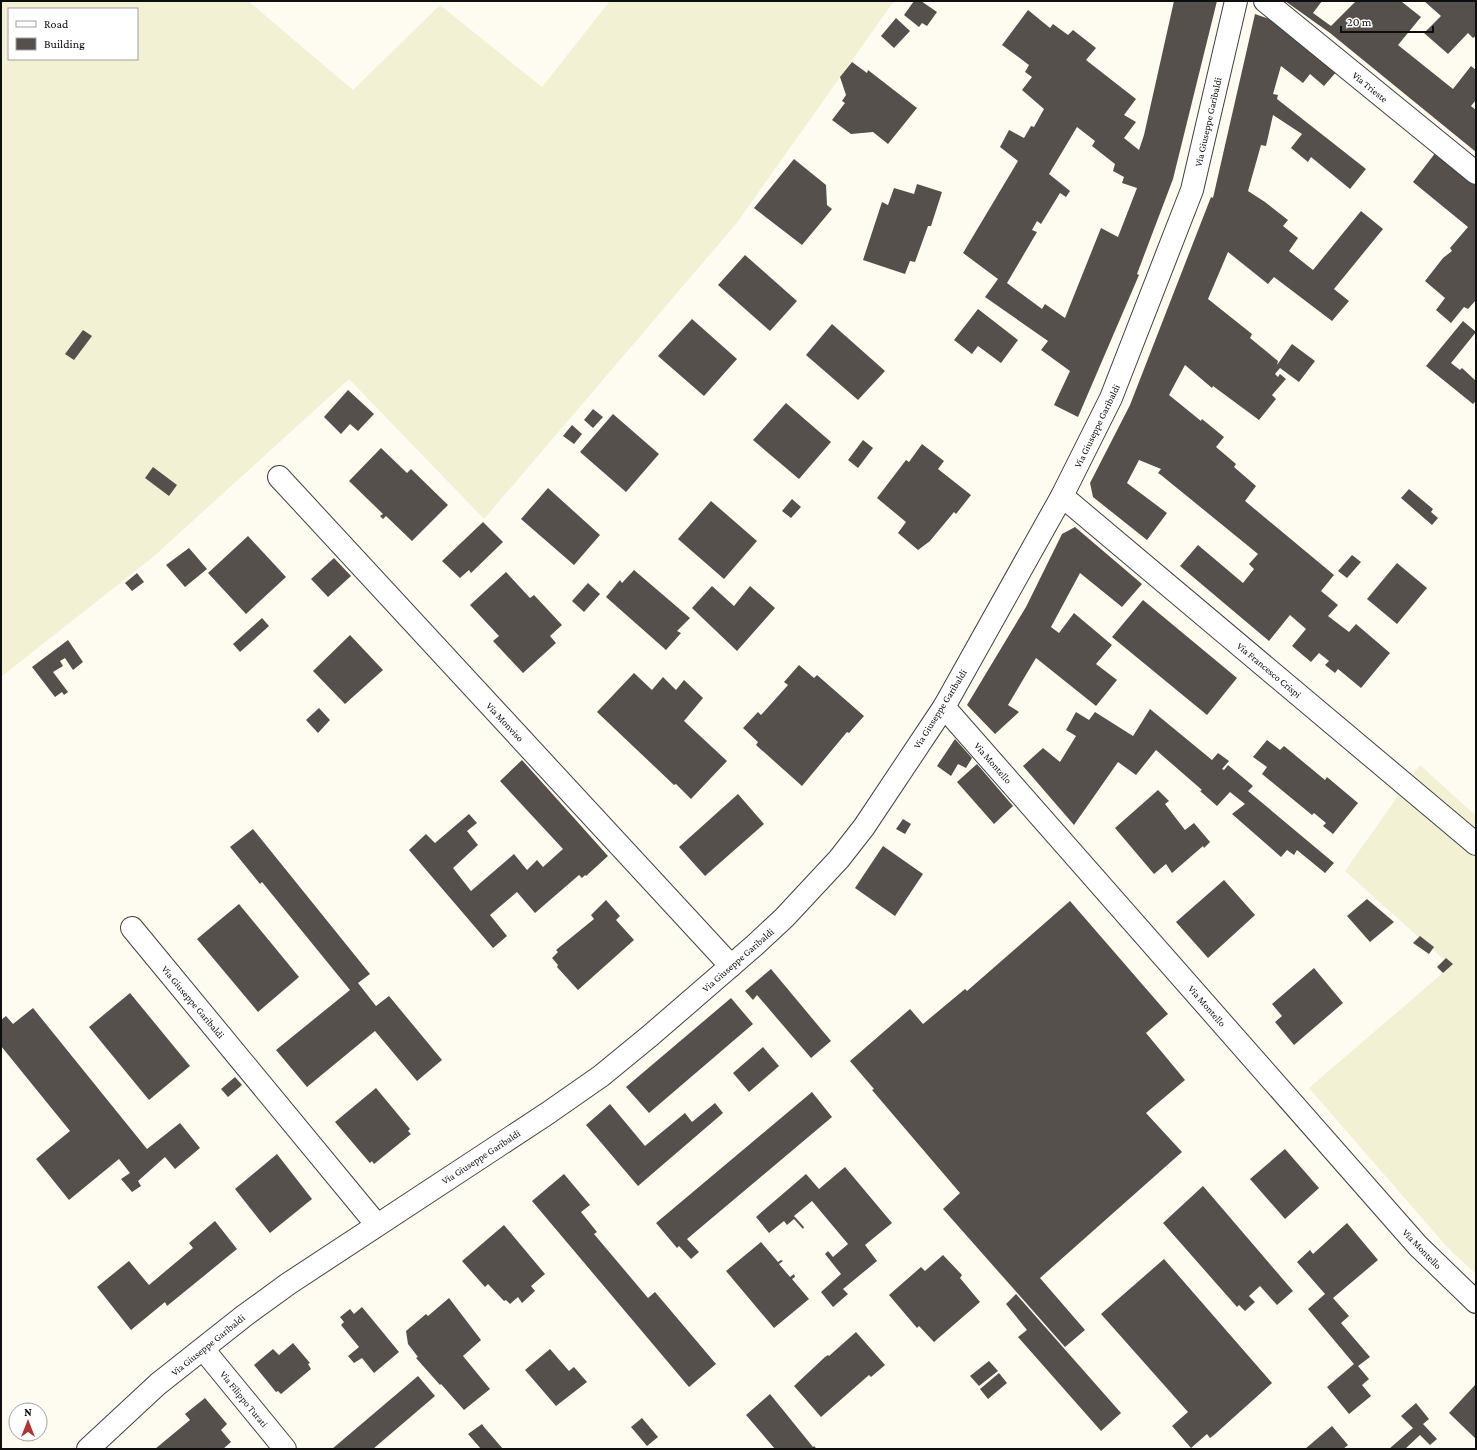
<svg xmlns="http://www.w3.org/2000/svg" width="1477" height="1450" font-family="'Crimson Pro',serif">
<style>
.farmland{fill:#f2f1d3;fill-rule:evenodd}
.building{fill:#56504c;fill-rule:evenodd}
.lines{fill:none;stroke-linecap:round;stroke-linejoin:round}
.minor-casing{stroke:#414141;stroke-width:24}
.minor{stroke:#fff;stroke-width:22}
.labels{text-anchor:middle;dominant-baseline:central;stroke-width:4;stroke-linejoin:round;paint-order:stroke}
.street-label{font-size:10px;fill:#0e0e0e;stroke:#fff}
</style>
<rect width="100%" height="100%" fill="#fefcf1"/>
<!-- farmland -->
<g class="farmland">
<path d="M1,1H248L353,90L440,5L542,87L610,1H894L736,224L484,519L349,379L153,557L1,677ZM9,9H137V59H9Z"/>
<path d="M1420,765L1476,816V1274L1448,1248L1309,1088L1451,966L1345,871Z"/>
</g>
<!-- building -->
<g class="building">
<path d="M914,1H921L937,12L927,26L922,23L919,27L904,15Z"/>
<path d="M1174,1H1217L1173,179L1137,274L1139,275L1078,417L1054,405L1070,371L1041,350L1048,341L985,297L998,279L963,253L1018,161L1000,147L1009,130L1024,138L1031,126L1034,127L1044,109L1022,90L1032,77L1025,72L1029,65L1002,45L1028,10L1050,28L1053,24L1068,35L1073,30L1096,48L1086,60L1136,99L1124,115L1136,122L1124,138L1139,150L1144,135ZM1077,127L1095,141L1092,146L1115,164L1113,171L1124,177L1122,183L1137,188L1118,237L1101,228L1065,318L1045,304L1042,309L1007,283L1037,232L1032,230L1037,221L1041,224L1060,193L1066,197L1070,191L1049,174Z"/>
<path d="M1285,1H1322L1313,13L1331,26L1356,1H1403L1402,2L1421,17L1398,45L1453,89L1471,66L1476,70V100L1471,106L1476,110V152L1330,33Z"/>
<path d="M1424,1H1476V36L1473,38L1468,33L1448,54L1424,33L1441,16Z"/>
<path d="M1255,14L1280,23L1337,71L1324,86L1310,74L1303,83L1281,66L1273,94L1278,95L1277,99L1366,169L1350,189L1311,157L1308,162L1291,148L1302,134L1273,115L1266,146L1261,145L1248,191L1265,202L1288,220L1283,226L1298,238L1289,251L1313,270L1361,211L1383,229L1334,289L1349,301L1332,321L1274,277L1268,284L1228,252L1208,299L1252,334L1250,338L1278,361L1277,365L1292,344L1315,361L1299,382L1280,368L1275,374L1278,377L1280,374L1286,379L1272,395L1276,399L1259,420L1213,386L1212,388L1185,365L1169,395L1201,421L1202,419L1224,437L1216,447L1236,464L1234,467L1256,486L1245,501L1334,575L1321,591L1338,605L1328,616L1349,632L1356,624L1390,653L1361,688L1338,669L1335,673L1325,665L1329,661L1319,653L1311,662L1292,646L1306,629L1290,615L1269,641L1180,566L1198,545L1243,583L1254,569L1249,564L1258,554L1161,475L1158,473L1161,469L1139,460L1127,483L1167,513L1147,540L1093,497L1090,483L1130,405L1211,197L1213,198Z"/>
<path d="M896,18L910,31L894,48L881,36Z"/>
<path d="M852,62L867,73L868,70L917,108L888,144L873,132L851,134L832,120L845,103L842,101L846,95L840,77Z"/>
<path d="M1436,152L1476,185V300L1468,309L1464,307L1451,323L1436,310L1445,298L1425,281L1443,258L1452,251L1450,248L1468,227L1413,182Z"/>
<path d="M794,159L826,185L827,205L832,209L802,245L754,208Z"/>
<path d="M917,184L942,192L931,226H928L915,262L910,261L905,274L863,260L882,202L888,205L894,188L914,194Z"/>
<path d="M745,255L797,301L770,331L718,285Z"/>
<path d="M978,309L1018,340L1001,363L978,346L972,354L954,340Z"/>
<path d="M692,319L737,359L704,396L658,356Z"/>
<path d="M1463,321L1476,332L1451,363L1460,370L1462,368L1476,381V401L1473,404L1426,366Z"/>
<path d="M832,324L885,371L858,400L806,355Z"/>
<path d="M83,330L92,336L74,360L65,354Z"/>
<path d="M348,390L374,414L358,431L350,424L341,434L324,417Z"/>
<path d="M786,403L831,442L799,479L753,440Z"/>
<path d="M593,409L603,417L593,428L584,420Z"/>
<path d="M613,414L659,454L626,492L580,452Z"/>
<path d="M572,425L582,434L574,444L563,436Z"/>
<path d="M863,440L873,448L858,468L848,460Z"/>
<path d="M922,444L944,461L938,469L971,495L956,514L954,512L930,541L918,550L898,533L906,522L877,498L906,460L909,462Z"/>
<path d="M381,448L407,473L411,469L448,505L412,541L386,516L383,519L380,516L383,514L349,481Z"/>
<path d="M153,467L177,485L169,496L145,478Z"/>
<path d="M548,488L600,535L574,565L521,519Z"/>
<path d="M1409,489L1433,509L1431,512L1438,518L1432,525L1401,498Z"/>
<path d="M792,499L801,507L791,518L782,511Z"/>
<path d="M711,501L757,541L724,579L678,539Z"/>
<path d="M483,522L503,542L471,573L469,570L460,578L442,561Z"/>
<path d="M1075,527L1142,584L1122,607L1080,573L1051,627L1059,633L1074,613L1112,645L1096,664L1117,680L1096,706L1036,658L1008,705L1019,712L995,734L967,705L1026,607L1062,534Z"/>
<path d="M248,536L286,577L246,614L208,573Z"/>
<path d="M189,548L207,569L185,587L166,565Z"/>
<path d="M1352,555L1361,562L1347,578L1338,571Z"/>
<path d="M334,558L351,576L328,597L311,579Z"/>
<path d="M1397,563L1427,588L1397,624L1367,599Z"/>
<path d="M634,570L690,618L677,631L681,633L666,650L606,597L620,580L622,583Z"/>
<path d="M506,572L530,598L534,595L562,625L550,636L556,643L523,673L493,641L499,636L470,605Z"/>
<path d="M137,573L144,582L132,591L125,583Z"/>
<path d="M588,583L600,594L584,612L572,601Z"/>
<path d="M712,586L734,606L750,586L775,608L737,651L692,608Z"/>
<path d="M1143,600L1237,678L1207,715L1112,637Z"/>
<path d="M262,618L269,626L240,652L233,644Z"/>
<path d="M350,635L383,670L345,704L313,671Z"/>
<path d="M68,640L83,662L73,670L65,658L60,661L63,666L53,672L68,692L64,695L62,692L55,697L32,667Z"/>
<path d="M799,665L814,678L817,675L864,716L849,733L847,732L802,786L756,745L758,742L743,728L758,712L761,715L788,685L784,682Z"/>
<path d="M634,673L652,690L663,677L676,690L684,680L703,698L684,721L727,761L691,799L676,784L674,785L597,712Z"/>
<path d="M319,708L330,720L318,733L306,720Z"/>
<path d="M1150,709L1212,760L1218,753L1229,761L1222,769L1224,770L1228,765L1253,786L1248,791L1334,863L1325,873L1297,850L1294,855L1287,850L1281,857L1232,814L1245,804L1230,792L1217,806L1200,791L1202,790L1156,750L1136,775L1118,762L1074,825L1023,766L1043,748L1060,762L1076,736L1066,730L1076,712L1089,720L1095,712L1133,736Z"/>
<path d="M955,739L972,758L966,768L958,764L951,776L937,766Z"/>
<path d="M1267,740L1280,750L1284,746L1325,780L1327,777L1358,803L1333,834L1323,826L1326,823L1314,813L1312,815L1262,774L1267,767L1253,757Z"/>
<path d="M522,760L608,856L586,876L585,875L582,878L579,875L535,913L517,892L490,915L507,936L493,948L409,850L426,834L435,843L469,814L477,823L467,831L478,845L453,868L471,891L514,854L527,870L537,860L543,867L563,849L500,781Z"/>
<path d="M977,764L1013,806L994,824L957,782Z"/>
<path d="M1158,790L1169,801L1165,804L1185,830L1194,823L1210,842L1204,848L1203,846L1172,873L1166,864L1154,874L1115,828Z"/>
<path d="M738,794L764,824L705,876L679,847Z"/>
<path d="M903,819L911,824L905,834L896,829Z"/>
<path d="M253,829L370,974L358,983L376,1006L389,996L442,1060L417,1081L375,1031L307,1087L276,1050L350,990L262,882L260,884L230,847Z"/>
<path d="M883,846L923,874L895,916L855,888Z"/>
<path d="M1224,880L1255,915L1208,958L1176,922Z"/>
<path d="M1367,899L1394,922L1370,942L1347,916Z"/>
<path d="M606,900L620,916L616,920L634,940L578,990L557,967L558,965L552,958L558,952L556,950L594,919L591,915Z"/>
<path d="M1070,901L1168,1014L1146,1033L1185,1080L1146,1113L1182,1152L1040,1278L1085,1330L1065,1347L943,1209L960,1193L872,1090L874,1089L850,1061L910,1009L923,1024L965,989L967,991Z"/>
<path d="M239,904L299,977L258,1012L197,939Z"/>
<path d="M1420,936L1434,947L1429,954L1413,943Z"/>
<path d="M1446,958L1453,964L1443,973L1437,967Z"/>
<path d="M1314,968L1343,1003L1294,1045L1275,1022L1282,1016L1272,1004Z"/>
<path d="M771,969L831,1041L811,1058L757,995L753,1000L745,991Z"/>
<path d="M130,993L190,1066L149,1100L89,1027Z"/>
<path d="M731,998L753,1024L649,1113L626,1087Z"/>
<path d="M33,1008L147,1149L180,1123L200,1148L175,1169L165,1157L138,1181L141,1186L132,1192L121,1179L130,1173L119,1159L69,1200L36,1159L70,1131L1,1046V1020L6,1016L13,1024Z"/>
<path d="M763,1047L779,1066L749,1092L733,1073Z"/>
<path d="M235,1077L242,1085L228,1097L221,1089Z"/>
<path d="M376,1088L410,1129L408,1131L411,1134L374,1164L372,1161L370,1163L358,1149L335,1122Z"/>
<path d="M812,1092L832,1117L687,1239L699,1252L691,1259L679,1246L677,1248L656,1223Z"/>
<path d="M715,1103L723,1113L638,1186L586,1125L610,1104L645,1146L685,1113L692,1122Z"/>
<path d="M1285,1149L1319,1188L1285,1219L1250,1179Z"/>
<path d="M277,1154L312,1199L270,1233L235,1189Z"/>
<path d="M845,1167L892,1223L865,1245L877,1261L843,1289L848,1294L833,1307L821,1292L841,1274L825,1254L828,1251L833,1257L848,1244L812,1201L794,1216L804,1227L803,1229L794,1219L787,1225L784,1221L769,1233L756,1217L806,1174L819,1189Z"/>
<path d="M564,1174L590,1205L581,1212L597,1232L594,1234L648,1298L655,1292L716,1364L689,1387L532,1201Z"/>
<path d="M1203,1186L1293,1291L1277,1305L1260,1286L1249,1296L1255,1302L1245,1311L1239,1305L1237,1307L1163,1223Z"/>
<path d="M215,1221L237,1249L167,1306L165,1302L131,1330L97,1287L129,1261L149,1285L193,1248L189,1243Z"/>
<path d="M1347,1223L1378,1260L1333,1298L1349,1316L1341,1323L1370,1357L1358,1366L1369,1379L1362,1385L1371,1396L1349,1414L1327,1387L1354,1364L1308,1309L1325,1294L1297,1262L1310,1250L1313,1254Z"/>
<path d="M504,1225L545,1274L531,1286L535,1291L522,1303L518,1297L510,1304L506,1300L504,1301L488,1284L485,1287L462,1261Z"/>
<path d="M761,1242L778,1262L781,1260L783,1261L779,1264L790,1277L794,1274L795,1277L792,1279L809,1299L774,1328L726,1271Z"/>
<path d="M943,1255L962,1275L960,1278L980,1302L934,1342L919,1326L917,1328L889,1295L921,1267L925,1271Z"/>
<path d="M1164,1259L1272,1383L1214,1435L1210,1438L1207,1434L1191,1448L1172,1426L1188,1412L1101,1314Z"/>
<path d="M1016,1294L1121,1413L1101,1431L1018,1337L1027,1330L1006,1304Z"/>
<path d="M449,1298L481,1340L463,1356L490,1389L464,1410L441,1384L440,1385L416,1358L418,1357L408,1344L406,1331L426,1314L428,1316Z"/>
<path d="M362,1307L399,1352L374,1373L362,1358L354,1363L348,1356L359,1347L341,1325L344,1322L340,1317L350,1309L354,1314Z"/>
<path d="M856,1332L885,1365L871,1377L869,1375L821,1417L794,1386L825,1357L828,1355L829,1356Z"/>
<path d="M293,1343L310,1363L308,1364L311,1369L281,1394L278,1391L276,1392L254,1365L273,1349L279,1355Z"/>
<path d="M550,1349L569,1371L574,1367L587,1382L556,1406L525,1370Z"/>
<path d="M989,1361L998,1371L979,1386L970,1376Z"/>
<path d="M999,1373L1007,1383L988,1399L980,1389Z"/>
<path d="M418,1376L435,1396L373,1449H332Z"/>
<path d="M1476,1384V1439L1449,1413Z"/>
<path d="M770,1394L813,1447L814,1446L817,1449H775L746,1415Z"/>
<path d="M205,1398L227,1424L221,1430L231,1442L223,1449H155L190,1420L185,1414Z"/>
<path d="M1416,1403L1429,1419L1423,1424L1437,1439L1430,1445L1420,1435L1405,1449H1389L1413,1428L1401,1416Z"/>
<path d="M642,1418L658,1437L647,1446L631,1427Z"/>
<path d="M482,1424L484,1427L503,1449H481L468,1434Z"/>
<path d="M1332,1426L1348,1445L1343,1449H1305Z"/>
</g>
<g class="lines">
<defs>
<g id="minor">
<path d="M1265,1L1476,173"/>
<path d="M279,477L731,966"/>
<path d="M1062,496L1476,844"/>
<path d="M944,707L1418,1246L1476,1302"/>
<path d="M132,928L377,1225"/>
<path d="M203,1349L285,1449"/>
<path d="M88,1449L158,1384L244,1316L288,1284L548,1113L601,1076L651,1035L755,945L784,918L839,859L864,827L944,707L1062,496L1111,398L1192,190L1236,1"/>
</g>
</defs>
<!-- minor casing -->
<use href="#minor" class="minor-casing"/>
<!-- minor -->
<use href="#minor" class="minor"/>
</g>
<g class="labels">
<!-- street labels -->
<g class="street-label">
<text transform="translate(1370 87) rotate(39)">Via Trieste</text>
<text transform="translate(1208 122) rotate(-77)">Via Giuseppe Garibaldi</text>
<text transform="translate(1097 426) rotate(-64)">Via Giuseppe Garibaldi</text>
<text transform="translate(1269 670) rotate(40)">Via Francesco Crispi</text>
<text transform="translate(940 709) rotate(-58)">Via Giuseppe Garibaldi</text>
<text transform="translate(505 722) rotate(47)">Via Monviso</text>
<text transform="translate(993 763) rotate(49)">Via Montello</text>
<text transform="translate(738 960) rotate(-41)">Via Giuseppe Garibaldi</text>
<text transform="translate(193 1002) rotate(50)">Via Giuseppe Garibaldi</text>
<text transform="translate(1207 1006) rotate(49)">Via Montello</text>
<text transform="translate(481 1157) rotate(-33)">Via Giuseppe Garibaldi</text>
<text transform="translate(1422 1249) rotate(46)">Via Montello</text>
<text transform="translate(208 1345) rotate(-39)">Via Giuseppe Garibaldi</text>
<text transform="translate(244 1399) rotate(51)">Via Filippo Turati</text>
</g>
</g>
<!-- border -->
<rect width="1477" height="1450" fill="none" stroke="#0e0e0e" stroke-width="4"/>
<!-- legend -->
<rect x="8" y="8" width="130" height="52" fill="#ffffff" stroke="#9f9f9f"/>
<rect x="16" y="21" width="20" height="6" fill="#ffffff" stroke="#9f9f9f"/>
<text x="44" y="28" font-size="12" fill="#0e0e0e">Road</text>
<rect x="16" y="38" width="20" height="12" fill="#56504c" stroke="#9f9f9f"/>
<text x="44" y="48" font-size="12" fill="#0e0e0e">Building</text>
<!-- north arrow -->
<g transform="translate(28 1422)"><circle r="19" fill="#ffffff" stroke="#9f9f9f"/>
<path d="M0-3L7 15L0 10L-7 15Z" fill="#b23333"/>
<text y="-6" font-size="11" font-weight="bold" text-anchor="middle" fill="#0e0e0e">N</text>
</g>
<!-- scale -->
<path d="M1341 26v6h92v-6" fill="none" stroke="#0e0e0e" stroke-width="2"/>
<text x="1347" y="26" font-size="12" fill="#0e0e0e" stroke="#ffffff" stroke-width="3" paint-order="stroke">20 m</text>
</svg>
